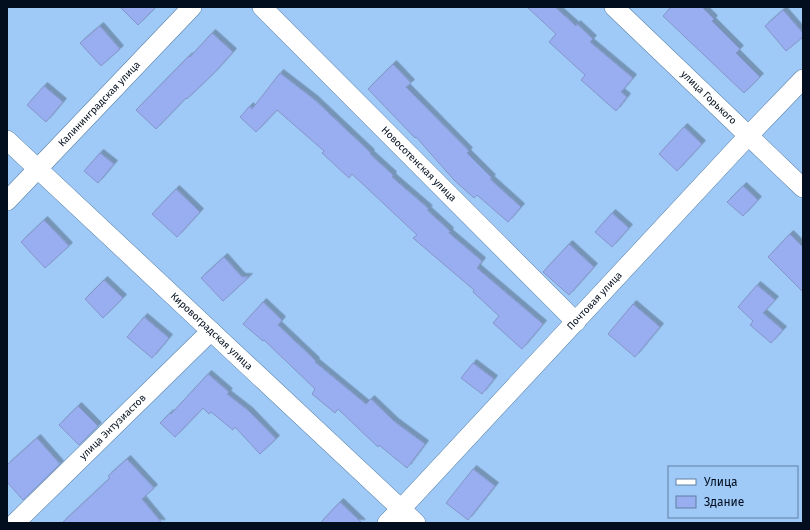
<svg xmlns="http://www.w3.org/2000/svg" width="810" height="530" font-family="'Fira Sans',sans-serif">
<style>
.building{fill:#99aef0;stroke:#8495c8;filter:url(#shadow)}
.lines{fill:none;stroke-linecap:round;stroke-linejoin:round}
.street-casing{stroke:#5780a9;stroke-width:20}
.street{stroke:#fff;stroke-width:19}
.labels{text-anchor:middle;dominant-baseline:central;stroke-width:3;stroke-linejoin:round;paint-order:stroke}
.street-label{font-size:10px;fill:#020e1e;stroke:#9fcaf8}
</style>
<defs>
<filter id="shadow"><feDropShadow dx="3.5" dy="-3.5" stdDeviation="0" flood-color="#0004"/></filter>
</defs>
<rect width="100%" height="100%" fill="#9fcaf8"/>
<!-- building -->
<g class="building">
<path d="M120,7H156L138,25Z"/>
<path d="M527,7H555L576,26L577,24L593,39L590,42L633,78L621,92L627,97L616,111L581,80L585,75L549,42L556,34Z"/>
<path d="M671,7H702L714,19L712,21L740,49L736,53L760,77L744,93L663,16Z"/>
<path d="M783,10L803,33V37L786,51L765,26Z"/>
<path d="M100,26L120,49L101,66L80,43Z"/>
<path d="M212,33L233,52L214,73L187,99L186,98L156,129L136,110L189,56L190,57Z"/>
<path d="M393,64L411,83L406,87L469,151L467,153L492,178L490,179L521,207L508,222L477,195L474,198L454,180L416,137L415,138L368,89Z"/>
<path d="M280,73L315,100L371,153L370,154L393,175L392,177L429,209L427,210L450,231L449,233L482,261L477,268L543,324L522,349L493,323L499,316L473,292L474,290L413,238L417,235L352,174L349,178L322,153L324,151L277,110L256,132L240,117L250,106L252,109Z"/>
<path d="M44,86L63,102L46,122L27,105Z"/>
<path d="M684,127L702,144L677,171L659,154Z"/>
<path d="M100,153L114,164L98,183L84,171Z"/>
<path d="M743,186L758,200L743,216L727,202Z"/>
<path d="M176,189L200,212L177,237L152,214Z"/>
<path d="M612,213L629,228L612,247L595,232Z"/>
<path d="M44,220L69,246L45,268L21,242Z"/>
<path d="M790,234L803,247V292L768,257Z"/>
<path d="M569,244L594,267L569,295L543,272Z"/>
<path d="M224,257L242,277H249L223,301L201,278Z"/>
<path d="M104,280L123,298L103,318L85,299Z"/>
<path d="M757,285L775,300L763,313L783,330L771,343L750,325L753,321L738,307Z"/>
<path d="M263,302L282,320L278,325L316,361L315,362L366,404L371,399L395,422L425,444L407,468L379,445L378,447L338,409L335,413L312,394L315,389L264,340L263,341L243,324Z"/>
<path d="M633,304L660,327L635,357L608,334Z"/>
<path d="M144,317L169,338L152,358L127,337Z"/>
<path d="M473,363L494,379L482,394L461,378Z"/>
<path d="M208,374L229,392L227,394L249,411L276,439L260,454L235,427L233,430L211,412L209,414L203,408L175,437L160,423L170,413L171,414Z"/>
<path d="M78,406L98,426L79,445L59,425Z"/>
<path d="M37,438L60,464L23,500L7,482V465Z"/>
<path d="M127,459L154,488L142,499L162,523H62L110,478L108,476Z"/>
<path d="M473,469L495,486L468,520L446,503Z"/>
<path d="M340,502L362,523H320Z"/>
</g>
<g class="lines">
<defs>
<g id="street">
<path id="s1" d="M262,7L576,322"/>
<path id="s2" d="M614,7L803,188"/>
<path id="s3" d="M7,140L416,523"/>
<path id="s4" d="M7,201L192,7"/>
<path id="s5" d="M15,523L211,331"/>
<path id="s6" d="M387,523L402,508L749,135L803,79"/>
</g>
</defs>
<!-- street casing -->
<use href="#street" class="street-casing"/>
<!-- street -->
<use href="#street" class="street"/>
</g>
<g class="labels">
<!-- street labels -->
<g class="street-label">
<text stroke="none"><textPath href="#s2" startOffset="131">улица Горького</textPath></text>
<text stroke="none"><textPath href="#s4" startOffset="134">Калининградская улица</textPath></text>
<text stroke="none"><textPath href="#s1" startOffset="222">Новосотенская улица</textPath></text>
<text stroke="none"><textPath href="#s6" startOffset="304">Почтовая улица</textPath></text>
<text stroke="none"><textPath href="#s3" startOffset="280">Кировоградская улица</textPath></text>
<text stroke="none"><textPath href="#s5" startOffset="137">улица Энтузиастов</textPath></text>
</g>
</g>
<!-- border -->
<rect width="810" height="530" fill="none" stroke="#020e1e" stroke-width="16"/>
<!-- legend -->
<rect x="668" y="466" width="130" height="52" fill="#9fcaf8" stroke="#607fa1"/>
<rect x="676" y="479" width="20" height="6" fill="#ffffff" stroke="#607fa1"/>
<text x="704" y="486" font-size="12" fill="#020e1e">Улица</text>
<rect x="676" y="496" width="20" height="12" fill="#99aef0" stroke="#607fa1"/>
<text x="704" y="506" font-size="12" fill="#020e1e">Здание</text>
</svg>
